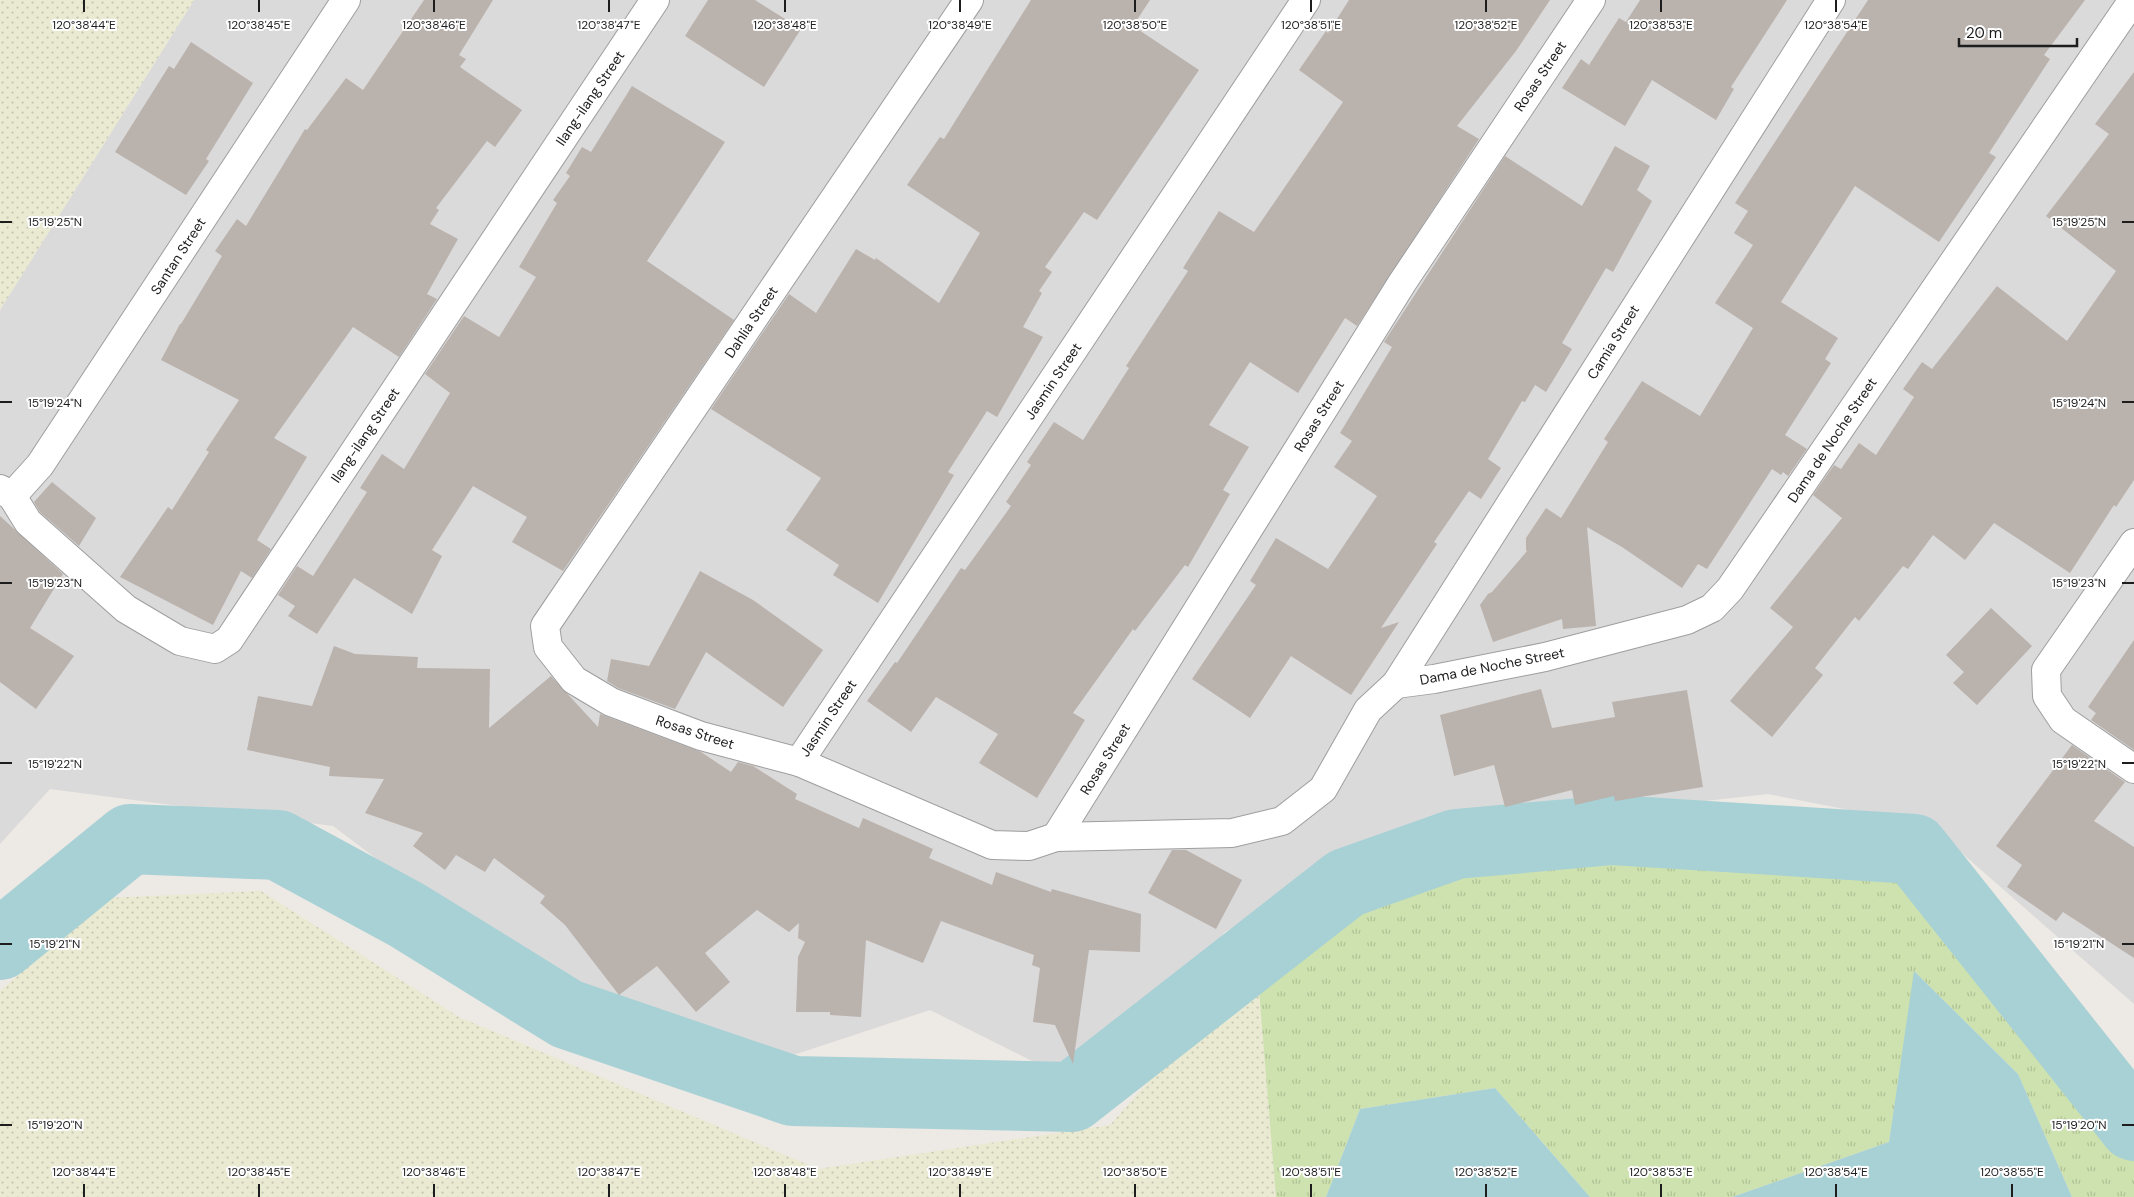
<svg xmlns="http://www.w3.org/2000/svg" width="2134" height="1197" font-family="'DM Sans',sans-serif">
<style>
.residential{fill:#dbdada}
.farmland{fill:url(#farmland-dots)}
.grass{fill:url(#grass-tufts)}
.water{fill:#a8d1d6}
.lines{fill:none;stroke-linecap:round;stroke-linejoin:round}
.river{stroke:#a8d1d6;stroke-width:70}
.building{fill:#bab2ad}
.street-casing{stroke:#9e9e9e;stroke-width:30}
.street{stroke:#fff;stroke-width:28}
.ticks{fill:none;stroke:#1d1d1d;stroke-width:2}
.labels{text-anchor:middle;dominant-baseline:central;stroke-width:4;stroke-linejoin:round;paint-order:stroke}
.street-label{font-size:14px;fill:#1d1d1d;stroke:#fff}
.ticks-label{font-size:12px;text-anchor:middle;fill:#1d1d1d;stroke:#fff;stroke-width:4;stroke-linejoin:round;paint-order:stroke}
</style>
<defs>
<pattern id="farmland-dots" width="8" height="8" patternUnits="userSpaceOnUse" patternTransform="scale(1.25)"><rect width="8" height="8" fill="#eae9d1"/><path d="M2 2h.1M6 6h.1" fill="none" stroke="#c8c7b3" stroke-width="1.8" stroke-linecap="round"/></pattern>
<pattern id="grass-tufts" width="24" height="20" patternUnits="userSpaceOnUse" patternTransform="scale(1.25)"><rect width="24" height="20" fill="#cde2ae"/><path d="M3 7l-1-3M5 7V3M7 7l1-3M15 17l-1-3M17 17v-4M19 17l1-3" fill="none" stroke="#b0c195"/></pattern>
</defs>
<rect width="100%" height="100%" fill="#ede9e4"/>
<!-- residential -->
<path class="residential" d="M194,0H2134V1004L1931,826L1768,794L1507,823L1321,876L1225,932L1108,1058L1064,1077L930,1010L775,1061L508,958L333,826L50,789L0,844V310Z"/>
<!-- farmland -->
<g class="farmland">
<path d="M0,0H194L0,310Z"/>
<path d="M261,891L459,1017L818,1169L1110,1125L1187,1038L1258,978L1276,1197H0V991L107,898Z"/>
</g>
<!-- grass -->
<path class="grass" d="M1613,830L1914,849L2134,1126V1197H2072L2018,1074L1915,972L1889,1142L1732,1197H1590L1495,1088L1360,1109L1326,1197H1276L1258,978L1386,894Z"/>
<!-- water -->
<g class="water">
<path d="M1914,971L2018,1074L2072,1197H1732L1889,1142Z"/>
<path d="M1495,1088L1590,1197H1326L1360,1109Z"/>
</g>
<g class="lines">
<!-- river -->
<path class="river" d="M0,945L130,839L278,845L407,915L567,1014L793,1091L1072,1097L1346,883L1456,844L1613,830L1914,849L2134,1126"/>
</g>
<!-- building -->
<g class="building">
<path d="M424,0H493L459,55L466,59L460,67L522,110L495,147L487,141L436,208L439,210L430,224L458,239L427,294L437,299L399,357L353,327L274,438L307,457L257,540L271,549L252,578L241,571L213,625L120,577L168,507L172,510L209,452L206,450L239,400L161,360L180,324H181L222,256L215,251L237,219L246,226L305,129L307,130L346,78L363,90Z"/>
<path d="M708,0H755L801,29L764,87L685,36Z"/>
<path d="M1031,0H1150L1133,26L1199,70L1097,220L1084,212L1045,267L1052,272L1039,291L1042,293L1023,327L1043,337L997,417L987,411L948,472L954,475L878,603L833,575L839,565L786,530L821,478L711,409L789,294L816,313L856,249L875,260L876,258L939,303L980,233L907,185L940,137L944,139Z"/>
<path d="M1349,0H1550L1516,51L1457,126L1479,139L1357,326L1345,318L1298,393L1250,362L1209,425L1249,447L1223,490L1230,494L1188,567L1185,565L1135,631L1133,629L1073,713L1085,720L1037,798L979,763L998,734L936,697L911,732L867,701L895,662L897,663L961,568L965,570L1011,506L1006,502L1031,465L1027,462L1054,422L1083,440L1129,368L1126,366L1188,271L1183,268L1219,211L1254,232L1343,102L1299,70L1326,31L1328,33Z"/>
<path d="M1640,0H1787L1731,87L1734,89L1716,120L1652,80L1625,126L1562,88L1581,59L1589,65L1619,18L1626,22Z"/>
<path d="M1868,0H2085L2044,55L2050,59L1989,153L1996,157L1939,242L1855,186L1781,302L1838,338L1825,359L1831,363L1785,435L1807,449L1788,476L1783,472L1781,475L1772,469L1707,569L1698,564L1682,588L1622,547L1587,527L1596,626L1563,629L1562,619L1493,642L1480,605L1488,594L1492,592L1527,551L1526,550V538L1546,508L1561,518L1608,442L1604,439L1642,381L1700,416L1753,328L1715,303L1753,245L1734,233L1748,211L1735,203Z"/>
<path d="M191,42L253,83L206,159L209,161L186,195L115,152L169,66L174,69Z"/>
<path d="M2134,72V480L2116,507L2114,505L2070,573L1994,523L1965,560L1933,535L1908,569L1903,566L1859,621L1855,617L1815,668L1823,675L1772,737L1730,701L1793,627L1770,608L1842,518L1813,495L1834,465L1841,469L1859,443L1876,455L1914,397L1903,389L1922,362L1932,369L1997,286L2067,341L2116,271L2046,216L2109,134L2095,124Z"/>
<path d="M632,86L725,142L647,261L734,320L563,571L512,542L527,517L473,486L432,550L442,556L412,614L354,578L317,634L288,616L295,606L278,595L297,566L313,576L367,492L360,488L382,454L404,469L450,393L425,374L464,316L499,337L536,277L519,267L557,203L553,200L570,176L566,173L582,147L591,152Z"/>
<path d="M1615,146L1650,166L1637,190L1652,201L1613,272L1606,268L1562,343L1572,349L1546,392L1535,385L1525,402L1522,401L1488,459L1501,468L1481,499L1469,491L1434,542L1437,544L1381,628L1399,622L1351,695L1291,656L1250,718L1192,679L1256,585L1250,581L1276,538L1328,569L1377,496L1334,467L1352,441L1340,433L1392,347L1384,342L1505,156L1582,206Z"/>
<path d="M52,482L96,518L79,546L40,512L34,502Z"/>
<path d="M0,516L63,574L30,628L74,656L36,709L0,682Z"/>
<path d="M700,571L753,600L823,650L783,707L706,652L675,709L618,688L607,681L611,659L649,666Z"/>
<path d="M1991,608L2032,646L1977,705L1953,683L1964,672L1946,655Z"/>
<path d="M2134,640V750L2091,720L2096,713L2088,707Z"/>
<path d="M334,646L355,654L418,657L417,668L490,669L489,728L551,676L598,727L600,714L701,752L731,772L738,762L753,766L797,794L795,799L859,828L863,818L933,849L929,858L992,885L996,872L1051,892L1052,889L1141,914L1140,952L1089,950L1073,1064L1055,1025L1033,1022L1040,968L1032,965L1034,955L941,921L923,963L866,940L861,1017L830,1015V1012H796L798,957L805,942L798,938L799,923L789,932L757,910L705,953L730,982L696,1012L657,966L619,995L565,925L540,903L545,896L494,858L485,872L456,855L445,870L413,846L423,833L365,813L384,779L329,776L330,767L247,750L258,696L312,706Z"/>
<path d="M1541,689L1552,728L1615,717L1612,702L1687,690L1703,787L1615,801L1614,796L1575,805L1572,790L1505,807L1494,765L1454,776L1440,715Z"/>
<path d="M2072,745L2125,782L2094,821L2134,847V958L2063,912L2056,921L2007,887L2022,865L1996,846Z"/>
<path d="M1172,850H1186L1242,880L1216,929L1148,893Z"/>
</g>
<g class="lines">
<defs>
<g id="street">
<path d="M969,0L545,626L548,647L574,680L611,702L701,736L799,762L992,845L1029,846L1056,837L1232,833L1282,821L1323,789L1368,710L1396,684L1831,0"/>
<path d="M0,489L12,496L40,465L346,0"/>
<path d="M12,496L28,522L126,609L180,641L215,649L229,640L655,0"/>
<path d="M2134,543L2046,670L2047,696L2063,720L2134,769"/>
<path d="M1396,684L1434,679L1545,657L1687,620L1712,608L1730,589L2133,0"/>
<path d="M799,762L1306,0"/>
<path d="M1056,837L1402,283L1591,0"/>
</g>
</defs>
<!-- street casing -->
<use href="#street" class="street-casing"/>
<!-- street -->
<use href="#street" class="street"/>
</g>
<!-- ticks -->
<path class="ticks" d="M84,0V12M259,0V12M434,0V12M609,0V12M785,0V12M960,0V12M1135,0V12M1311,0V12M1486,0V12M1661,0V12M1836,0V12M0,222H12M2122,222H2134M0,402H12M2122,402H2134M0,583H12M2122,583H2134M0,763H12M2122,763H2134M0,944H12M2122,944H2134M0,1125H12M2122,1125H2134M84,1184V1197M259,1184V1197M434,1184V1197M609,1184V1197M785,1184V1197M960,1184V1197M1135,1184V1197M1311,1184V1197M1486,1184V1197M1661,1184V1197M1836,1184V1197M2012,1184V1197"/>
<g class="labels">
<!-- street labels -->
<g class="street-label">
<text transform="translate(1540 76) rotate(-56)">Rosas Street</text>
<text transform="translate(590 98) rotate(-56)">Ilang-ilang Street</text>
<text transform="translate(178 256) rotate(-57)">Santan Street</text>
<text transform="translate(751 322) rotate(-56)">Dahlia Street</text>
<text transform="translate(1613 342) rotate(-58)">Camia Street</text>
<text transform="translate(1053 381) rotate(-56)">Jasmin Street</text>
<text transform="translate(1319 416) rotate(-58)">Rosas Street</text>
<text transform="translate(365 435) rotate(-56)">Ilang-ilang Street</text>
<text transform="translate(1832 440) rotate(-56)">Dama de Noche Street</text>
<text transform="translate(1492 666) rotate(-11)">Dama de Noche Street</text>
<text transform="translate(828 718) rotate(-56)">Jasmin Street</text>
<text transform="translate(695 732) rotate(18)">Rosas Street</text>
<text transform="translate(1105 759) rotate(-58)">Rosas Street</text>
</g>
</g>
<g class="ticks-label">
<text x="84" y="29">120°38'44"E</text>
<text x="259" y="29">120°38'45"E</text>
<text x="434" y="29">120°38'46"E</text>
<text x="609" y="29">120°38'47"E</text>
<text x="785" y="29">120°38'48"E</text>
<text x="960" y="29">120°38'49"E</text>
<text x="1135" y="29">120°38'50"E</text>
<text x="1311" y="29">120°38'51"E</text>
<text x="1486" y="29">120°38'52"E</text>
<text x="1661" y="29">120°38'53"E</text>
<text x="1836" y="29">120°38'54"E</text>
<text x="55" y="226">15°19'25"N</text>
<text x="2079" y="226">15°19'25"N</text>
<text x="55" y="407">15°19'24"N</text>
<text x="2079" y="407">15°19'24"N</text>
<text x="55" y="587">15°19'23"N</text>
<text x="2079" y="587">15°19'23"N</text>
<text x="55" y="768">15°19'22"N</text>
<text x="2079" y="768">15°19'22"N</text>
<text x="55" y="948">15°19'21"N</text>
<text x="2079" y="948">15°19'21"N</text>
<text x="55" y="1129">15°19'20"N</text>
<text x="2079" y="1129">15°19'20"N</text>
<text x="84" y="1176">120°38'44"E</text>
<text x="259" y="1176">120°38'45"E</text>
<text x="434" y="1176">120°38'46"E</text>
<text x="609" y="1176">120°38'47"E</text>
<text x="785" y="1176">120°38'48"E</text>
<text x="960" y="1176">120°38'49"E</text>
<text x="1135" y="1176">120°38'50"E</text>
<text x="1311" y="1176">120°38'51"E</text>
<text x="1486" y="1176">120°38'52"E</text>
<text x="1661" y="1176">120°38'53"E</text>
<text x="1836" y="1176">120°38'54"E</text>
<text x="2012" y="1176">120°38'55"E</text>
</g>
<!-- scale -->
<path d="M1959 38v8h118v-8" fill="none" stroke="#1d1d1d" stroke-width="2.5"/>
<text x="1966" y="38" font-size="15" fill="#1d1d1d" stroke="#ffffff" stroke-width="4" paint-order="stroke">20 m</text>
</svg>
